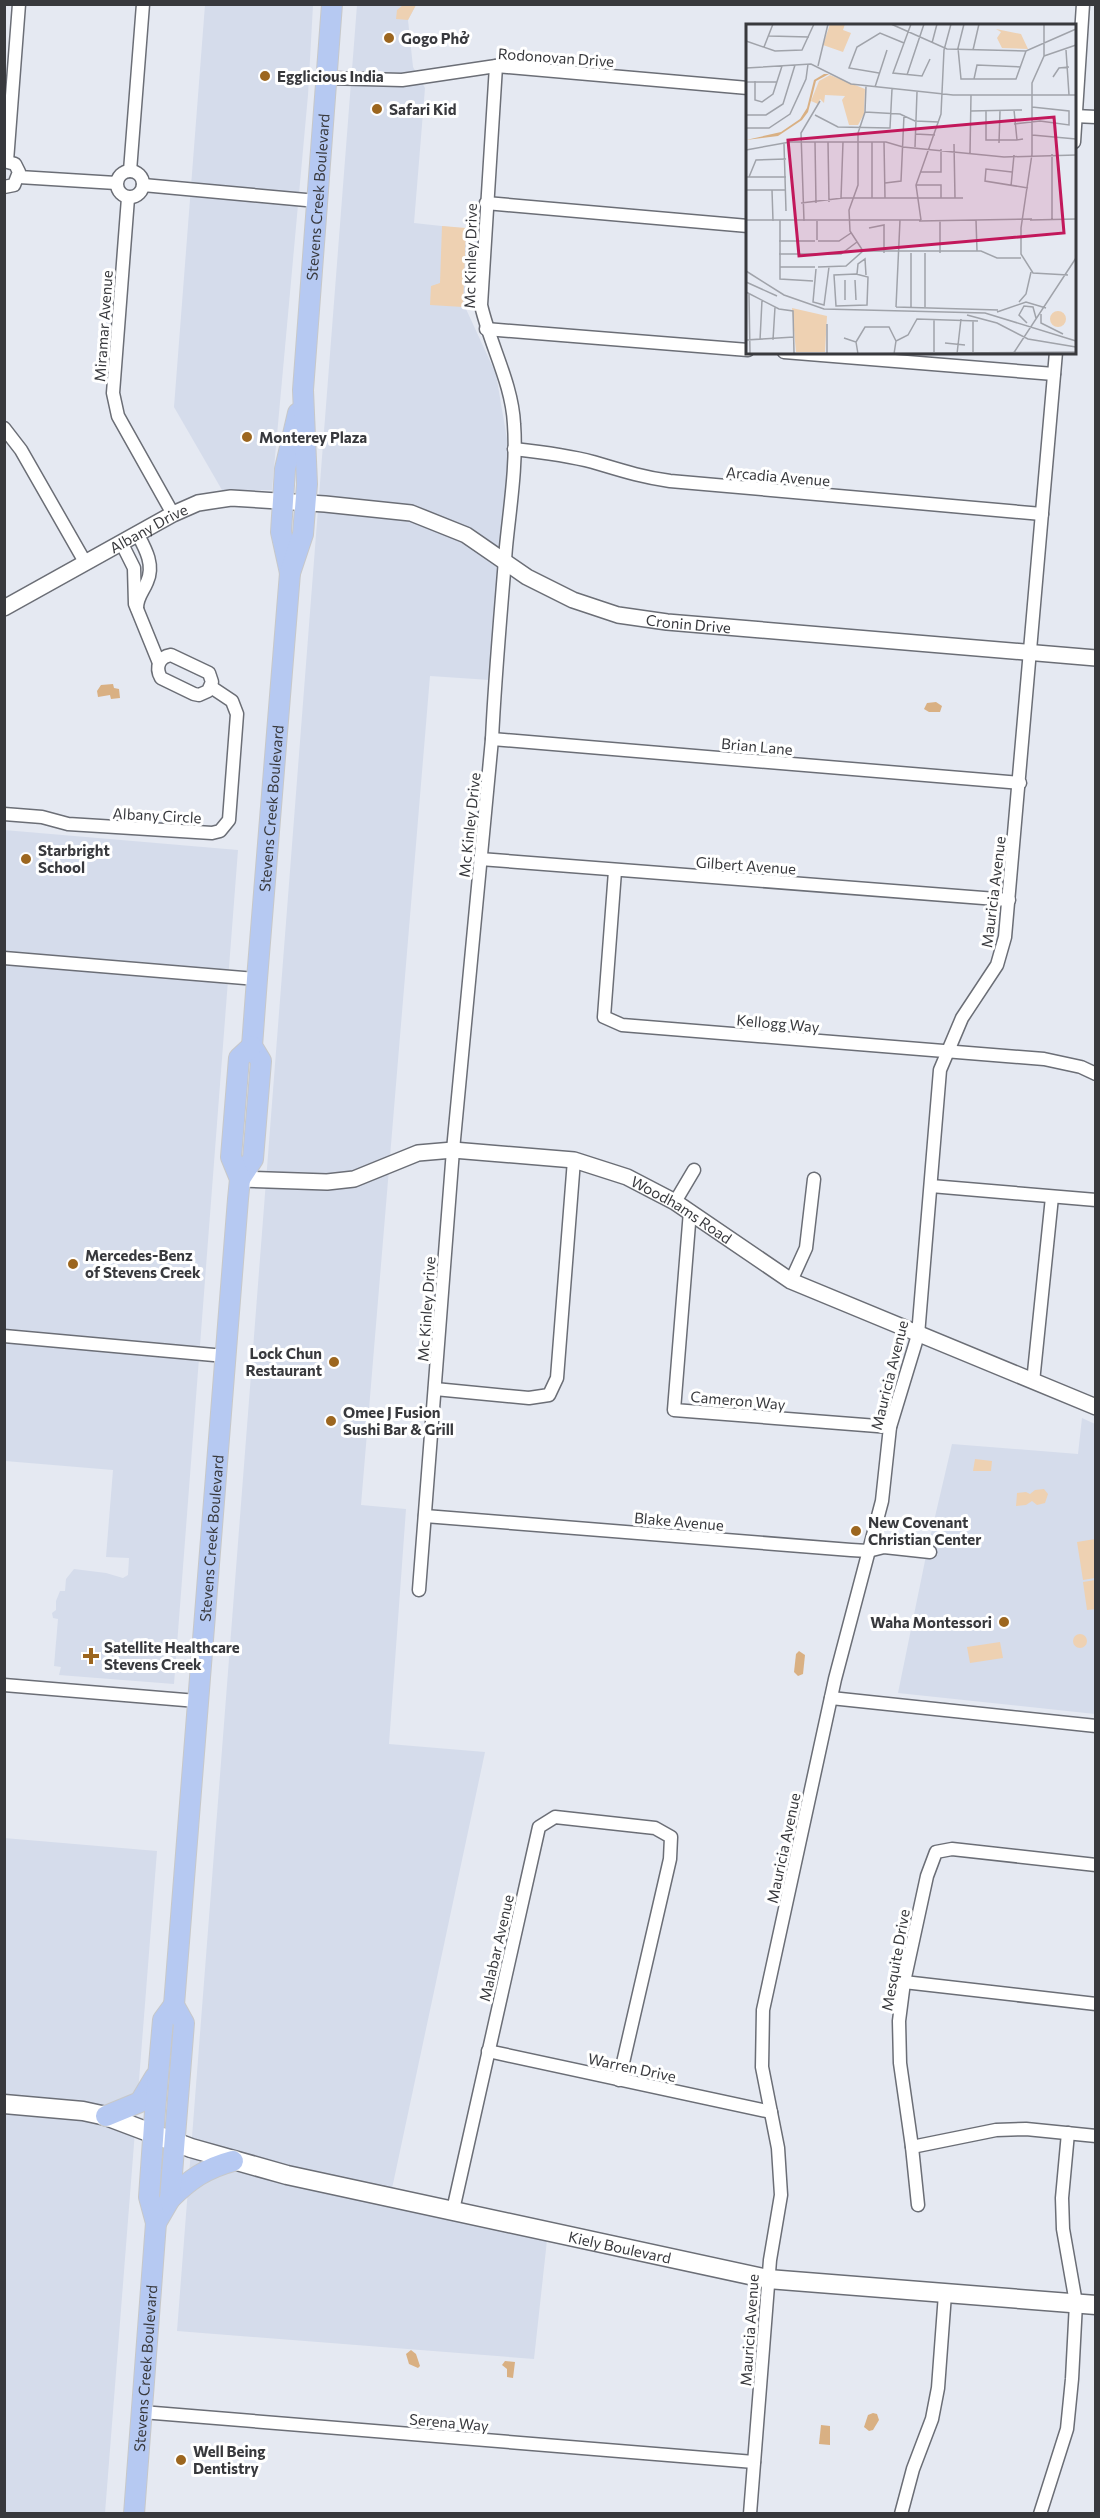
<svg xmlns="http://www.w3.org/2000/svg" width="1100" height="2518" font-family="Commissioner,sans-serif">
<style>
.built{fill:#d5dceb}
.green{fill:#eed1b2}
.water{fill:#d9b083}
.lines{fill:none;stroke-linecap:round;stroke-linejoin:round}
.minor-casing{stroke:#6b6e76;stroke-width:15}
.tertiary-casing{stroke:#6b6e76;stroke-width:18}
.secondary-casing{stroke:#6b6e76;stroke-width:21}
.primary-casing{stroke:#c7c8c9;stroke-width:22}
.minor{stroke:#fff;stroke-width:12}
.tertiary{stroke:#fff;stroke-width:15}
.secondary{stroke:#fff;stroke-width:18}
.primary{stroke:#b6c9f2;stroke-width:20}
.poi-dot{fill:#9c661f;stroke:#fff;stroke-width:2}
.labels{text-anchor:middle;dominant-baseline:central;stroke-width:6;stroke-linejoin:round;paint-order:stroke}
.poi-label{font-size:15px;font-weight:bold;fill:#38393d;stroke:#fff;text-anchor:start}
.street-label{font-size:15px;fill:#38393d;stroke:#fff}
.inset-road{fill:none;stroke:#a0a3aa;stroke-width:1.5}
.view{fill:#c2185b;fill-opacity:0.15;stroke:#c2185b;stroke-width:3}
.inset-edge{fill:none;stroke:#38393d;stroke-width:3}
</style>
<rect width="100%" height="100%" fill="#e5e9f2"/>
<!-- built -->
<g class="built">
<path d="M205,5H313L308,95L272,490H222L174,407Z"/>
<path d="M357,5H416L408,20L413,67L425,88L414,223L469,229L466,309L496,374L509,451L490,680L430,676L361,1505L406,1509L389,1744L485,1752L390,2198L548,2231L534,2359L177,2331Z"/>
<path d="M4,830L238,850L174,1684L59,1675L61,1667L54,1666L58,1619L53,1618L52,1613L56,1610V1601L60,1591H65L66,1579L74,1569L106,1573L123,1578L128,1575L129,1558L106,1557L113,1470L5,1461Z"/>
<path d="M1082,1418L1095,1424V1714L898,1693L927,1551L952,1444L1078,1454Z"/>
<path d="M4,1838L157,1851L105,2513H5Z"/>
</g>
<!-- green -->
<g class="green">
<path d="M403,5H416L408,20L396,19L397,10Z"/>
<path d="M442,226L466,228L463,307L430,305L431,286L440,283Z"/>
<path d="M975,1459L992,1461L991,1471H973Z"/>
<path d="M1044,1489L1048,1494L1045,1503L1037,1505L1032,1501L1026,1505L1016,1506L1017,1493L1026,1492L1030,1494L1035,1490Z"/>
<path d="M1095,1539V1578L1083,1580L1077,1542Z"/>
<path d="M1095,1580V1609L1087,1610L1083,1582Z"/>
<circle cx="1080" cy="1641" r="7"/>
<path d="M1000,1642L1003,1658L970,1663L967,1647Z"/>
</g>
<!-- water -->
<g class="water">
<path d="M113,684L114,688L119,689L120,698L111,699L110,695L98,697L97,691L101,685Z"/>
<path d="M936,702L942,706L940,712H929L924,709L927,703Z"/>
<path d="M799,1651L805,1655L803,1674L798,1676L794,1672L796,1654Z"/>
<path d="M411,2350L416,2354L420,2366L418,2368L409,2364L406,2354Z"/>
<path d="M505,2361L515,2362L513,2378L507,2377V2369L502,2365Z"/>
<path d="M873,2413L877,2414L879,2420L873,2430L869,2431L864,2427L868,2415Z"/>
<path d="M821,2425L830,2426V2445L819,2444Z"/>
</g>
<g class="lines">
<defs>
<g id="minor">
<path d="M327,78L402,80L496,66L748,88"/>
<path d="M1074,116L1096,117"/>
<path d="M1074,142L1083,4"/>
<path d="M4,161L15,164L19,172L14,185L4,187"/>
<path d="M7,161L19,4"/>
<circle cx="130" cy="184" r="13"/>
<path d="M130,171L143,4"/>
<path d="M19,177L116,183"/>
<path d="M143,185L317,201"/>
<path d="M128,198L113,393L118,416L173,514"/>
<path d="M486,203L748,226"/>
<path d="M486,329L748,350"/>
<path d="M784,352L1054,374"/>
<path d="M4,428L21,450L85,562"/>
<path d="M514,449C541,452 567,455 593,462C620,470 641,477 670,481L1042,514"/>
<path d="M121,542L134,568L135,604L159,663"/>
<path d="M137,608C137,597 143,592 147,582C155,565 145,548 137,533"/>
<path d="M171,655L209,673L212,682L208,691L199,695L194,694L161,678C155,667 159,657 171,655Z"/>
<path d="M492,739L1020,783"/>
<path d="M4,814L42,817L68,824L212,833L220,831L229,820L237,714L232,701L211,687"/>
<path d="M480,859L1009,900"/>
<path d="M615,871L604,1017L622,1025L1044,1059L1081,1067L1096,1074"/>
<path d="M4,958L257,979"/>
<path d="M931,1186L1096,1200"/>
<path d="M675,1202L694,1170"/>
<path d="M690,1211L674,1410L890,1427"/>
<path d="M791,1281L806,1248L814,1179"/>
<path d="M4,1336L225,1356"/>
<path d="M1033,1382L1052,1197"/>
<path d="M435,1389L529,1398L549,1395L557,1378L574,1160"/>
<path d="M425,1516L851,1550L868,1551L884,1547L930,1552"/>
<path d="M419,1590L453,1150L492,739C495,675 501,611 506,547C510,506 517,465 514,424C512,383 490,345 481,305L496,66"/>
<path d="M4,1685L197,1701"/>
<path d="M831,1698L1096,1726"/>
<path d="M904,1982L1096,2004"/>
<path d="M488,2051L771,2112"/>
<path d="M912,2147L900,2063L899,2021L904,1982L927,1876L936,1852L952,1849L1096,1865"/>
<path d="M918,2205L912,2147L996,2130L1026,2129L1096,2136"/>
<path d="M453,2210L539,1827L555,1817L655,1828L671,1837L670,1859L619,2080"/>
<path d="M142,2412L754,2462"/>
<path d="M750,2514L770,2260L781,2195L778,2148L762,2067L763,2010L835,1679L882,1501L890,1427L918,1335L940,1070L962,1018L997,965L1005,937L1056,352"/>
<path d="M901,2514L913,2469L932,2419L938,2388L945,2294"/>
<path d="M1040,2514L1067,2429L1072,2379L1076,2303L1063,2229L1062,2198L1068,2133"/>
</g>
<g id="tertiary">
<path id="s1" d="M4,608L173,514L198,503L231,498L325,504L411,513L466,535L527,577L573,600L618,615L667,622L1096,658"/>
<path id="s2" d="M240,1179L327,1182L354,1179L418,1153L453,1150L574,1160L627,1177L675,1202L791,1281L1096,1407"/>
</g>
<g id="secondary">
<path id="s3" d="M4,2104L83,2111L106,2116L191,2148L287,2175L768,2279L1096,2305"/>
</g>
<g id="primary">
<path d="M290,573L281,532L285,469L298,413"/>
<path id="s4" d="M240,1179L253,1159L261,1061L252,1046L257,979L290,573L303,534L307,484L303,390L332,4"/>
<path d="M106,2116L140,2102L155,2077"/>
<path d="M170,2199C189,2180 206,2168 233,2161"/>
<path id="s5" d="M156,2223L170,2199L184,2023L174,2005L238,1199L240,1179L231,1157L239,1058L252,1046"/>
<path id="s6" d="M134,2514L156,2223L149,2197L155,2111L163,2020L174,2005"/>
</g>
</defs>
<!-- minor casing -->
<use href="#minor" class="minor-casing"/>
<!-- tertiary casing -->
<use href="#tertiary" class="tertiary-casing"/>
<!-- secondary casing -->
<use href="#secondary" class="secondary-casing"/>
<!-- primary casing -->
<use href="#primary" class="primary-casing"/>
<!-- minor -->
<use href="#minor" class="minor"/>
<!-- tertiary -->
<use href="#tertiary" class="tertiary"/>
<!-- secondary -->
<use href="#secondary" class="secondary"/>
<!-- primary -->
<use href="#primary" class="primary"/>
</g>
<!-- markers -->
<g class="poi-dot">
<circle cx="389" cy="38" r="6"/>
<circle cx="265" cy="76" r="6"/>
<circle cx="377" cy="109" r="6"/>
<circle cx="247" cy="437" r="6"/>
<circle cx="26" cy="859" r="6"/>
<circle cx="73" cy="1264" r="6"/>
<circle cx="334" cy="1362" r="6"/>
<circle cx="331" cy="1421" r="6"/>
<circle cx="856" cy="1531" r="6"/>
<circle cx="1004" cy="1622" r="6"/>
<path d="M88 1647h6v6h6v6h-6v6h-6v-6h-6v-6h6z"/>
<circle cx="181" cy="2460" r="6"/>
</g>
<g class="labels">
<!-- poi labels -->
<g class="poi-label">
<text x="401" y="38">Gogo Phở</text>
<text x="277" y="76">Egglicious India</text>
<text x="389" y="109">Safari Kid</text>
<text x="259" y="437">Monterey Plaza</text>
<text x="38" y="850">Starbright<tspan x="38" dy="17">School</tspan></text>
<text x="85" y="1255">Mercedes-Benz<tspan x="85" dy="17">of Stevens Creek</tspan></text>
<text x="322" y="1353" text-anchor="end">Lock Chun<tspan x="322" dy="17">Restaurant</tspan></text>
<text x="343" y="1412">Omee J Fusion<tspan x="343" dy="17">Sushi Bar &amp; Grill</tspan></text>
<text x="868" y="1522">New Covenant<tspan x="868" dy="17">Christian Center</tspan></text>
<text x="992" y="1622" text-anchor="end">Waha Montessori</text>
<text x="104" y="1647">Satellite Healthcare<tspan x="104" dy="17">Stevens Creek</tspan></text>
<text x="193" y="2451">Well Being<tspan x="193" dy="17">Dentistry</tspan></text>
</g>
<!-- street labels -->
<g class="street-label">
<text transform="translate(556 57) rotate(4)">Rodonovan Drive</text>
<text stroke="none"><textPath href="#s4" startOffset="993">Stevens Creek Boulevard</textPath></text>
<text transform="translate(470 256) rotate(-89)">Mc Kinley Drive</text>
<text transform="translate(103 326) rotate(-86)">Miramar Avenue</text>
<text transform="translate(778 476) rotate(5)">Arcadia Avenue</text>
<text stroke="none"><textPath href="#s1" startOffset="165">Albany Drive</textPath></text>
<text stroke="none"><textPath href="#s1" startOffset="738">Cronin Drive</textPath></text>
<text transform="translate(757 746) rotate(5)">Brian Lane</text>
<text stroke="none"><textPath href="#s4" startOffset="378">Stevens Creek Boulevard</textPath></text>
<text transform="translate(157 815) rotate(3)">Albany Circle</text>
<text transform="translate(469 825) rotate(-84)">Mc Kinley Drive</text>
<text transform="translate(746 865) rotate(4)">Gilbert Avenue</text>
<text transform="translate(993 892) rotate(-83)">Mauricia Avenue</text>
<text transform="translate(778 1023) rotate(5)">Kellogg Way</text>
<text stroke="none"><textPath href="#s2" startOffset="459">Woodhams Road</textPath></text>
<text transform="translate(426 1309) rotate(-86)">Mc Kinley Drive</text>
<text transform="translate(889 1375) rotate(-76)">Mauricia Avenue</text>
<text transform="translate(738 1400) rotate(5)">Cameron Way</text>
<text transform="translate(679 1521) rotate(5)">Blake Avenue</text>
<text stroke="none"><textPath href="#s5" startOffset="693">Stevens Creek Boulevard</textPath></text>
<text transform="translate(783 1848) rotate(-78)">Mauricia Avenue</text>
<text transform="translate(496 1948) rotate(-77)">Malabar Avenue</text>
<text transform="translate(895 1960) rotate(-80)">Mesquite Drive</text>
<text transform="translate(632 2067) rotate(12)">Warren Drive</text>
<text stroke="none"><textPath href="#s3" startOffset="634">Kiely Boulevard</textPath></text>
<text transform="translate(749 2330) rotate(-86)">Mauricia Avenue</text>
<text stroke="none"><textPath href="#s6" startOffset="146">Stevens Creek Boulevard</textPath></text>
<text transform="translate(449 2422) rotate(5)">Serena Way</text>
</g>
</g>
<!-- overview -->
<g transform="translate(746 24)">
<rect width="330" height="330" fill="#e5e9f2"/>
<path d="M84,0H99L97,6L105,9L97,28L77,21ZM250,5L275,10L282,25L256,24L251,14L255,8ZM84,51L119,65L118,90L112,101H103L96,76L99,72L79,71L78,79L74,75L72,80L65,77L73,57ZM46,284L81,292L79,328H50ZM304 295a8 8 0 1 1 16 0a8 8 0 1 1-16 0Z" fill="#eed1b2"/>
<path d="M78,50H83L70,57L62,88L56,96L32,112L0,116L35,108L54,95L61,84L68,56Z" fill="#d9b083"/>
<path class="inset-road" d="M145,0L201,25L280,27L330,5M165,0L147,49L176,52L184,35M218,0L212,24L215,55H270L280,27M298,0V32L286,59V130L275,204V230L287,249L322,251M23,12L63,13M0,17L29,27L56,26L68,0M186,19L191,0M18,23L27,0M227,26L233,0M320,26L323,71M298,32L330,21M72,42L82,0M0,43V78M0,44L65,40L105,60L207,71H330M133,49L103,44L111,23L134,9L158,19M161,51L178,0M307,53L313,44L323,43M228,55L231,41L275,43M9,57V76L16,78L27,70L36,42M1,58H31M120,62L119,88L112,109V161L103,186L104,207L117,227H235L251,234H275M129,63L141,26M268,86L271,116L277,115M225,87L276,86M240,87V116H271M119,88L154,90L169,97L193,98M0,91H20L37,80L49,41M69,91L92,103L144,104L146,65M268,100L294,97L323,101V87L286,83M0,104H23L44,90L60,55L62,40M169,110L189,111M286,111L330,115M69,118L70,179M82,118L83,178M126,118V174M138,118L139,174M253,119L254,87M38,120L40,187M208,120L209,174M169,123L171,68M0,126L44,118H140L157,123L258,133L330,131M224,129L225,71M306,130V195M174,148H195V125M266,148L240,145L239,157L282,164M1,153H40M3,153L10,136L40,135M139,159L155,157L158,91M170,161H195V174M265,162L268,131M0,166H40M26,166L27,197M95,174L97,118M55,179L97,174H217M0,196H175M34,196V255L67,257M175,196L170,161L195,90L198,26L205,0M230,196L231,227M284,196L330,195M58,197L55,109L74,77M173,197L286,195M123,204L138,201V229M71,216V197M33,217H69M72,217H93L105,209M165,229V283M179,229V283M194,229V196M33,230H70M72,230H95L111,218M34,243H69M72,243L100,242L117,227M70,245L67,278L78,281L83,243M0,247L38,271L78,285L239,289L330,317M110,250L122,253L121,281L90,282L88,251ZM111,250L112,240L119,235L120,251M99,256V276M109,256L110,276M0,258L31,272M0,268L33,285L47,287L48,329M3,269L4,330M273,278L280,270L285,248M150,283L252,286M150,283L154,196M251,288L280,278L300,284M295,290V299L317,310M221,291L251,299L282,315L330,323M188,295V328M227,297V328M281,299L273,291L278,282L287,283L290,294M81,300V329M98,314L110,318L112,330M0,316L48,313M14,316L16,276M27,316L29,283M110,318L119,303H143L150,317M199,319L219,321M33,330H55M80,330L330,328M148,330L150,317L162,311L171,295L232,297M211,330L215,295M267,330L330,234"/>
<path class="view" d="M308,93L318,209L53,232L42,116Z"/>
<rect width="330" height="330" class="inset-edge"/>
</g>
<!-- border -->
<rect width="1100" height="2518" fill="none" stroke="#38393d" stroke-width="12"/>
</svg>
